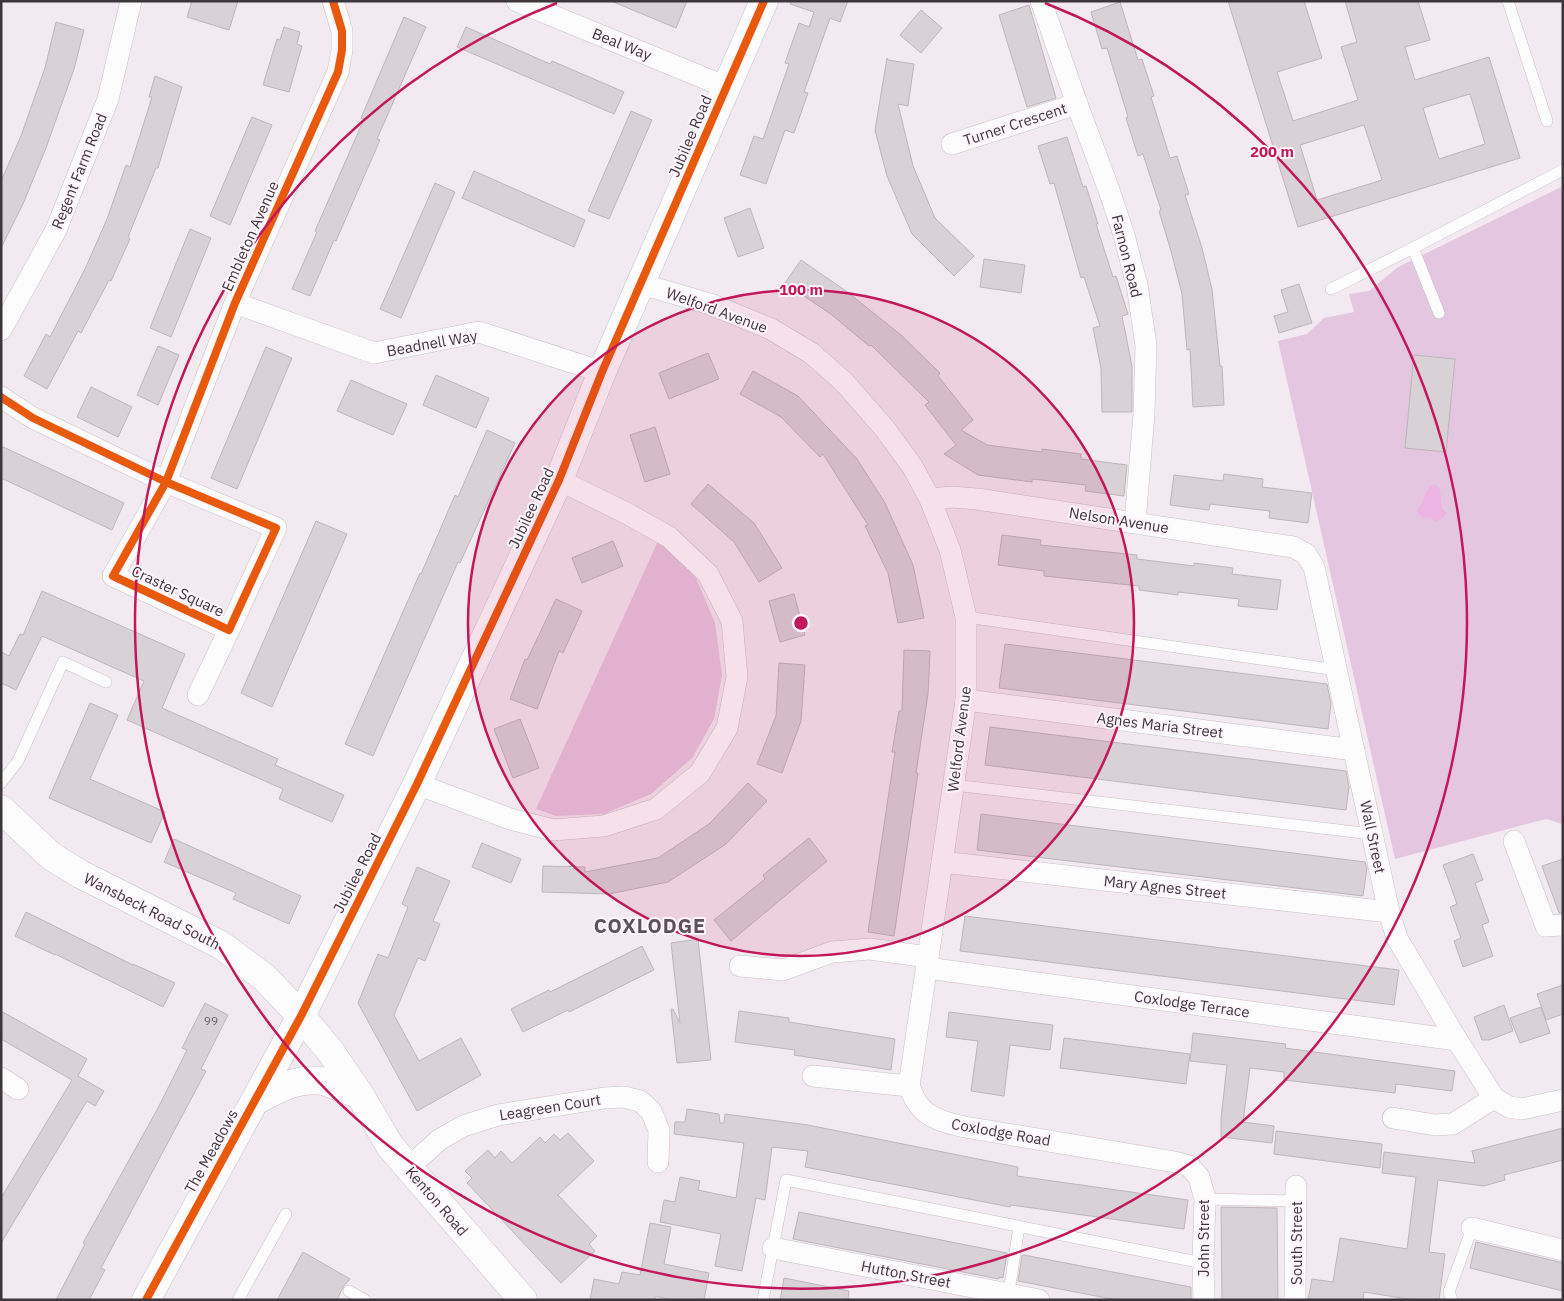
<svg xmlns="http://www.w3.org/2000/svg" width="1564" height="1301" font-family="'IBM Plex Sans',sans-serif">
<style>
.green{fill:#e5c6e0}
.water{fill:#ecb5e4}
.building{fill:#d8d2d7;stroke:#bcb6bb;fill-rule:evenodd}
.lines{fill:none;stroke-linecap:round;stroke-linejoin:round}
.lane-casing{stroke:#c7c1c6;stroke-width:12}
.street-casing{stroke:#c7c1c6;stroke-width:22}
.secondary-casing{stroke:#c7c1c6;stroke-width:29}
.lane{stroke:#fdfcfd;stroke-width:11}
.street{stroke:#fdfcfd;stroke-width:21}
.secondary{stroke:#fdfcfd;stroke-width:28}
.cycleway-casing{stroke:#fef5fd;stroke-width:11}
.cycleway{stroke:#e8590c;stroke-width:8}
.ring{fill:none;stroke:#c2185b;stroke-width:2.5}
.labels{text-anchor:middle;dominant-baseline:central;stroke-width:4;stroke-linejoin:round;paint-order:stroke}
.number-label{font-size:12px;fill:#645e63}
.street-label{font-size:15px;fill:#3d373c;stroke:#fef5fd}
.district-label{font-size:20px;font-weight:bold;letter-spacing:1px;fill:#5d515b;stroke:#fef5fd}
.centre{fill:#c2185b;stroke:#fef5fd;stroke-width:2.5}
.ring-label{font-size:15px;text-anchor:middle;font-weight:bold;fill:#c2185b;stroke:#fef5fd;stroke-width:4;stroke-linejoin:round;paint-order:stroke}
</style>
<rect width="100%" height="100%" fill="#f2eaf0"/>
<!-- green -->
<g class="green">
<path d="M1563,186V824L1546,819L1395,859L1278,341L1307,334L1324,318L1354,312L1349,294L1369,291L1398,267Z"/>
<path d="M659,539L696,578L715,623L722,675L714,719L692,758L651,794L604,814L556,816L536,809Z"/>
</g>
<!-- water -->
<path class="water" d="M1434,484L1440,489L1442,509L1447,513L1442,519L1435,522L1430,517L1422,518L1416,510C1426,502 1421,493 1434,484Z"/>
<!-- building -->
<g class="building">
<path d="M192,1H238L229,30L187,17Z"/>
<path d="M611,1H687L676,28Z"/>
<path d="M791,1H848L840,22L830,18L804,92L808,93L794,133L785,130L766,184L740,175L754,136L763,139L789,64L785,63L799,23L809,27L814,12L790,4Z"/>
<path d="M1228,1H1304L1322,58L1277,72L1293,121L1358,100L1341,47L1357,42L1345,1H1418L1430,40L1405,47L1415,80L1489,57L1520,158L1298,227ZM1470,94L1485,144L1439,159L1423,108ZM1364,125L1382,180L1317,200L1300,145Z"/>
<path d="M1120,2L1138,60L1142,59L1154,96L1151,97L1170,158L1177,156L1189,194L1185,195L1202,248L1212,289L1220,366H1222L1224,405L1193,407L1190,349L1187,350L1182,294L1171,251L1159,211L1161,210L1143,154L1138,156L1126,118L1128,117L1107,48L1102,49L1091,12Z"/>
<path d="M1029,5L1056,98L1027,107L999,15Z"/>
<path d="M921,10L942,28L921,53L900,35Z"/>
<path d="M404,17L426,27L377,139L380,140L336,241L334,240L310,296L292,289L317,232L315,231L364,119L361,118Z"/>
<path d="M56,22L84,30L74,69L46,148L23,204L1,248V181L21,136L34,99L45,68Z"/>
<path d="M284,27L300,32L297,44L302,46L289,92L263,85L277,39L280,40Z"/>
<path d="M466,27L550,64L552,61L624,92L614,114L457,47Z"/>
<path d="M887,58L888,60L914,64L908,106L898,104L913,166L935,218L974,256L954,276L912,234L887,176L875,130Z"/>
<path d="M155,76L182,87L158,168H156L128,237L130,239L111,281L109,280L81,333L78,331L47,389L24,376L46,334L50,337L85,269L107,219L126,165L130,167L152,97H149Z"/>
<path d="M631,111L652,120L609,219L588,211Z"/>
<path d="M252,117L272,125L230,225L210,216Z"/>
<path d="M1067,137L1083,187L1086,186L1098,224H1096L1113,277L1116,276L1128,314L1122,316L1132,366V412H1102L1101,368L1093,328L1100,326L1084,277L1081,278L1054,183L1050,184L1038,146Z"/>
<path d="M474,171L585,220L574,247L462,198Z"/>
<path d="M435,183L455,192L401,318L380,309Z"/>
<path d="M750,208L764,248L738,257L724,218Z"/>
<path d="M190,229L211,238L171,337L150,328Z"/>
<path d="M984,259L1025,265L1021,293L980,287Z"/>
<path d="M801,260L846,291L901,335L940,373L938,376L973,420L961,430L987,445L1042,452V449L1081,454V459L1127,465L1124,496L1085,491L1086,485L1032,479V482L978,475L944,454L956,445L925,405L929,402L871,345L869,346L832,315L785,283Z"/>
<path d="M1299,284L1312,323L1279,333L1274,316L1288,312L1281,290Z"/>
<path d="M158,346L179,355L158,405L137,395Z"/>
<path d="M266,347L292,358L237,489L211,478Z"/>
<path d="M708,353L719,379L669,399L659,373Z"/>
<path d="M1414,355L1455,359L1446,452L1405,448Z"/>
<path d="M753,371L798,396L857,459L885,503L913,565L924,618L898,623L888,573L865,526L868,525L823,454L820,457L781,417L740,394Z"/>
<path d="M436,375L489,398L476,428L423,405Z"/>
<path d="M351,380L407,404L393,435L337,411Z"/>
<path d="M91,387L132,407L118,437L77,417Z"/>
<path d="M655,427L670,474L645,482L630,435Z"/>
<path d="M487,430L515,443L460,563L458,562L373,756L345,744L420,573L421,574L455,495L458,497Z"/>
<path d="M1,446L124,503L112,530L1,478Z"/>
<path d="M1224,474L1263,479L1262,487L1312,493L1308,523L1269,518L1270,511L1210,504L1209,510L1170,505L1174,475L1223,481Z"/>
<path d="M708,484L754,523L782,568L759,582L734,542L691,504Z"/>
<path d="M316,521L347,534L272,707L241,693Z"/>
<path d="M1002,535L1041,540L1040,545L1137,555V559L1194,566V563L1233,568L1232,574L1281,580L1277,610L1238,606L1239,599L1178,592V595L1139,590V586L1044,576V571L998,565Z"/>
<path d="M613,541L623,566L582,583L572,558Z"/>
<path d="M42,591L185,654L162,708L278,759L275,765L344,795L332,822L279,799L283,789L127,720L144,681L42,636L16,690L1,683V652L9,656L20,634L23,635Z"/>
<path d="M794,594L805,635L780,642L769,601Z"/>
<path d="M556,599L582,611L563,653L559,651L537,709L510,699L525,659L527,660Z"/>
<path d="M1005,644L1327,684L1331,704L1328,729L999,688Z"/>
<path d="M904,650L930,651L928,694L916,773H918L894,936L868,932L895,752H892L899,711H902Z"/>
<path d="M779,663L805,665L801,721L782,773L757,764L776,716Z"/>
<path d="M90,703L118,715L90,779L165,812L151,843L49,798Z"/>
<path d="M520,719L539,768L513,778L494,729Z"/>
<path d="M990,727L1346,771L1349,787L1346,810L985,765Z"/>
<path d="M748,783L767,801L726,844L668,882L609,894L542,892L543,866L585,867V872L658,858L709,824Z"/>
<path d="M981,814L1365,862L1367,868L1363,896L977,850Z"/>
<path d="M809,838L827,861L731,941L714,920L765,879L763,875Z"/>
<path d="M174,839L301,896L289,924L233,899L236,893L164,862Z"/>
<path d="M482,843L521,859L511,883L472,867Z"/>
<path d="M1473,854L1483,880L1475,883L1489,922L1482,925L1493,956L1463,967L1454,941L1461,938L1450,907L1457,904L1443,865Z"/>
<path d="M1563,859V913H1559L1542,866Z"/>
<path d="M417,867L450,881L433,921L440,924L425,961L418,958L394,1015L419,1061L461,1038L481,1075L417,1111L358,1003L378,954L388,958L408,907L402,904Z"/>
<path d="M26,912L133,965V964L175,983L163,1007L55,954V955L15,936Z"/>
<path d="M965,916L1399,970L1394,1005L960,951Z"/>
<path d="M698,939L711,1060L677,1063L671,1009H673L680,1023L671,943Z"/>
<path d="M642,946L654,970L569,1012L568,1010L523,1032L511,1009L549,990L550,992Z"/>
<path d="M1563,985V1014L1546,1020L1537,994Z"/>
<path d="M205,1003L228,1015L201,1069L206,1071L101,1268L105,1270L89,1300H56L85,1244L83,1243L158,1108L187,1050L182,1048Z"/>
<path d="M1504,1005L1513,1031L1489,1040H1482L1474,1017Z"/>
<path d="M1541,1007L1550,1033L1520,1043L1510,1018Z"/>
<path d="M1,1011L87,1059L78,1076L104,1091L95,1106L87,1101L1,1243V1198L72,1080L1,1039Z"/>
<path d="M739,1011L789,1018V1022L895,1039L891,1070L794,1055L795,1050L735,1042Z"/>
<path d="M949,1012L1053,1025L1050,1050L1010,1045L1004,1096L971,1091L978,1041L946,1037Z"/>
<path d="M1193,1033L1286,1044L1285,1048L1455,1071L1452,1091L1396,1084L1395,1093L1284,1080V1072L1250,1068L1243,1122L1274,1126L1272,1143L1221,1137V1119L1227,1065L1190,1061Z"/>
<path d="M1064,1038L1190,1054L1186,1084L1060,1068Z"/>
<path d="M687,1109L719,1114L720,1123H724L725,1114L808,1125L1018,1167L1017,1176L1188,1200L1184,1229L1011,1205L1010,1207L805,1167L808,1151L772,1147L765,1200L756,1198L742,1271L715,1266L721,1234L660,1222L664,1200L675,1202L680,1177L700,1181L698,1190L736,1198L744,1143L674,1134L675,1122H685Z"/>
<path d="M1563,1128V1160L1504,1175L1505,1180L1484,1186L1438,1180L1429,1252L1445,1254L1439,1300H1414L1364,1292L1363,1300H1308L1312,1279L1333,1282L1340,1238L1407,1249L1416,1177L1382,1173L1384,1152L1475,1163L1472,1151Z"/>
<path d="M1276,1131L1382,1144L1380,1168L1274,1154Z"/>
<path d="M568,1133L594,1161L558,1195L597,1236L589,1244L595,1251L561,1283L467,1183L472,1178L465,1171L488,1150L495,1158L501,1151L512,1163L540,1137L545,1143L554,1134L560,1140Z"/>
<path d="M1221,1207L1277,1208L1278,1300H1222Z"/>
<path d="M799,1212L1007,1253L1003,1278L999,1277V1279L793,1239Z"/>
<path d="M650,1223L671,1227L664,1264L709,1273L704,1300H672L655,1296V1300H590L594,1279L619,1284L622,1272L640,1275Z"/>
<path d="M1476,1242L1563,1263V1291L1470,1268Z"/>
<path d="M303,1252L350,1279L343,1287L337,1300H277Z"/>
<path d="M1024,1255L1191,1287V1300H1117L1018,1281L1022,1256Z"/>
<path d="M784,1278L849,1291L848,1300H780Z"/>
</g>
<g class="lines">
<defs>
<g id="lane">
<path d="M1508,1L1547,121"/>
<path d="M1331,289L1413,248"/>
<path d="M1439,313L1413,248L1563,170"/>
<path d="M966,617L1337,670"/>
<path d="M1,783L18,761L63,662L106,682"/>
<path d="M954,785L1372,834"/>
<path d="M1205,1199L1296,1201"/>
<path d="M349,1291L365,1300"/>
<path d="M1008,1298L1019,1227"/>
<path d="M238,1300L286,1214"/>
<path d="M763,1300L786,1180L1203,1263"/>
<path d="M1452,1300L1449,1292L1472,1228"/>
</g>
<g id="street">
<path d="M517,1L726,87"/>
<path d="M1041,1L1077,104L1109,190L1124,235L1137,285L1146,345L1144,414L1135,522"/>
<path d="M952,144L1077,104"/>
<path d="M641,284L710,304L771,329L811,353L844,382L885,429L912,466L930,499L950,550L966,617V700L909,1086"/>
<path d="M235,303L374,353L479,332L602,372"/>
<path d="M1,330L56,230L108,99L131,1"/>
<path d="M1,397L33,418L166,482L276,528L229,630L113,576L166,482L235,303L338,72L342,50V31L333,1"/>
<path d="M930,499L952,497L977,499L1293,547L1306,554L1314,567L1389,912L1397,938L1457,1040L1494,1098L1509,1107L1522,1109L1563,1100"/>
<path d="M198,695L229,630"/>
<path d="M966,700L1354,750"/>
<path d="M417,784L510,819L553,830L604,826L656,809L700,773L727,728L737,677L732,621L708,574L669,537L628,514L559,480"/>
<path d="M1514,841L1546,926L1563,925"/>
<path d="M942,862L1389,912"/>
<path d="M740,966L783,970L832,952L870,949L928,957"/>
<path d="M927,968L1457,1040"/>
<path d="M813,1076L909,1086C912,1092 914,1099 918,1104C928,1119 948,1123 965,1127L1175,1162L1189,1166L1199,1177L1205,1199L1203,1263L1204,1300"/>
<path d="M1,1078L18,1089"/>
<path d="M1393,1118L1435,1125L1453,1124L1494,1098"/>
<path d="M408,1168L439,1140L463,1126L498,1115L604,1098L624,1097L640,1101L651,1111L659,1130L658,1162"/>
<path d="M1472,1228L1563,1250"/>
<path d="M773,1248L1039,1300"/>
<path d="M1295,1300L1296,1186"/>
</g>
<g id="secondary">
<path d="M1,809L51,856L80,874L221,945L265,978L301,1016L331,1052L360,1095L390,1146L523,1300"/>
<path d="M255,1101C276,1090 301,1075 326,1082C338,1086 349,1091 360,1095"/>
<path d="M146,1300L301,1016L417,784L559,480L602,372L764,1"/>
</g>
</defs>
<!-- lane casing -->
<use href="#lane" class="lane-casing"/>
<!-- street casing -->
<use href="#street" class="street-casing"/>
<!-- secondary casing -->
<use href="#secondary" class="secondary-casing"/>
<!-- lane -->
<use href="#lane" class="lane"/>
<!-- street -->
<use href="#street" class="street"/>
<!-- secondary -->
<use href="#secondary" class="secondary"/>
<defs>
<g id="cycleway">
<path d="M1,397L33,418L166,482L276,528L229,630L113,576L166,482L235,303L338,72L342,50V31L333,1"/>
<path d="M146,1300L301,1016L417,784L559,480L602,372L764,1"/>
</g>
</defs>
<!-- cycleway casing -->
<use href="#cycleway" class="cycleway-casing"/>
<!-- cycleway -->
<use href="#cycleway" class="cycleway"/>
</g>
<!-- distance rings -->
<circle cx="801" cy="623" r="333" fill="#c2185b" fill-opacity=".12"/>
<g class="ring">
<circle cx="801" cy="623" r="333"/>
<path d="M1045 3A666 666 0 1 1 557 3"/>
</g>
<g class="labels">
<!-- number labels -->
<g class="number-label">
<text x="211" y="1020">99</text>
</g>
<!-- street labels -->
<g class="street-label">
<text transform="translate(622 44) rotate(22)">Beal Way</text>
<text transform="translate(1015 124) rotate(-18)">Turner Crescent</text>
<text transform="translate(690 136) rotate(-67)">Jubilee Road</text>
<text transform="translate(79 171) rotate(-68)">Regent Farm Road</text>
<text transform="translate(250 236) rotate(-66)">Embleton Avenue</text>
<text transform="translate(1127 256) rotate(76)">Farnon Road</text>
<text transform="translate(717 310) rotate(20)">Welford Avenue</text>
<text transform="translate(432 343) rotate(-10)">Beadnell Way</text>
<text transform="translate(531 508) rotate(-65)">Jubilee Road</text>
<text transform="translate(1119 520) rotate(9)">Nelson Avenue</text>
<text transform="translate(178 591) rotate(25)">Craster Square</text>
<text transform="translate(1160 725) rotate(7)">Agnes Maria Street</text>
<text transform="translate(959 739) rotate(-83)">Welford Avenue</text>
<text transform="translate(1373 837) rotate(78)">Wall Street</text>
<text transform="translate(357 873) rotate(-63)">Jubilee Road</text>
<text transform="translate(1165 887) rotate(6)">Mary Agnes Street</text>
<text transform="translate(152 911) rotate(27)">Wansbeck Road South</text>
<text transform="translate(1192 1004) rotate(8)">Coxlodge Terrace</text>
<text transform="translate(550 1107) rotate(-9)">Leagreen Court</text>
<text transform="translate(1001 1132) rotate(10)">Coxlodge Road</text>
<text transform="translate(211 1151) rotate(-61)">The Meadows</text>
<text transform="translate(437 1201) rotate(49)">Kenton Road</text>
<text transform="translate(1203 1238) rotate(-90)">John Street</text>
<text transform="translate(1296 1243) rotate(-90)">South Street</text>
<text transform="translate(906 1274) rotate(11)">Hutton Street</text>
</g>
<!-- district labels -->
<g class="district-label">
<text x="650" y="925">COXLODGE</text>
</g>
</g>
<circle cx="801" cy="623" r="8" class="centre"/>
<g class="ring-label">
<text x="1272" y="157">200 m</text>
<text x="801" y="295">100 m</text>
</g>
<!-- border -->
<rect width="1564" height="1301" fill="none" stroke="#3d373c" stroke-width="5"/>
</svg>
